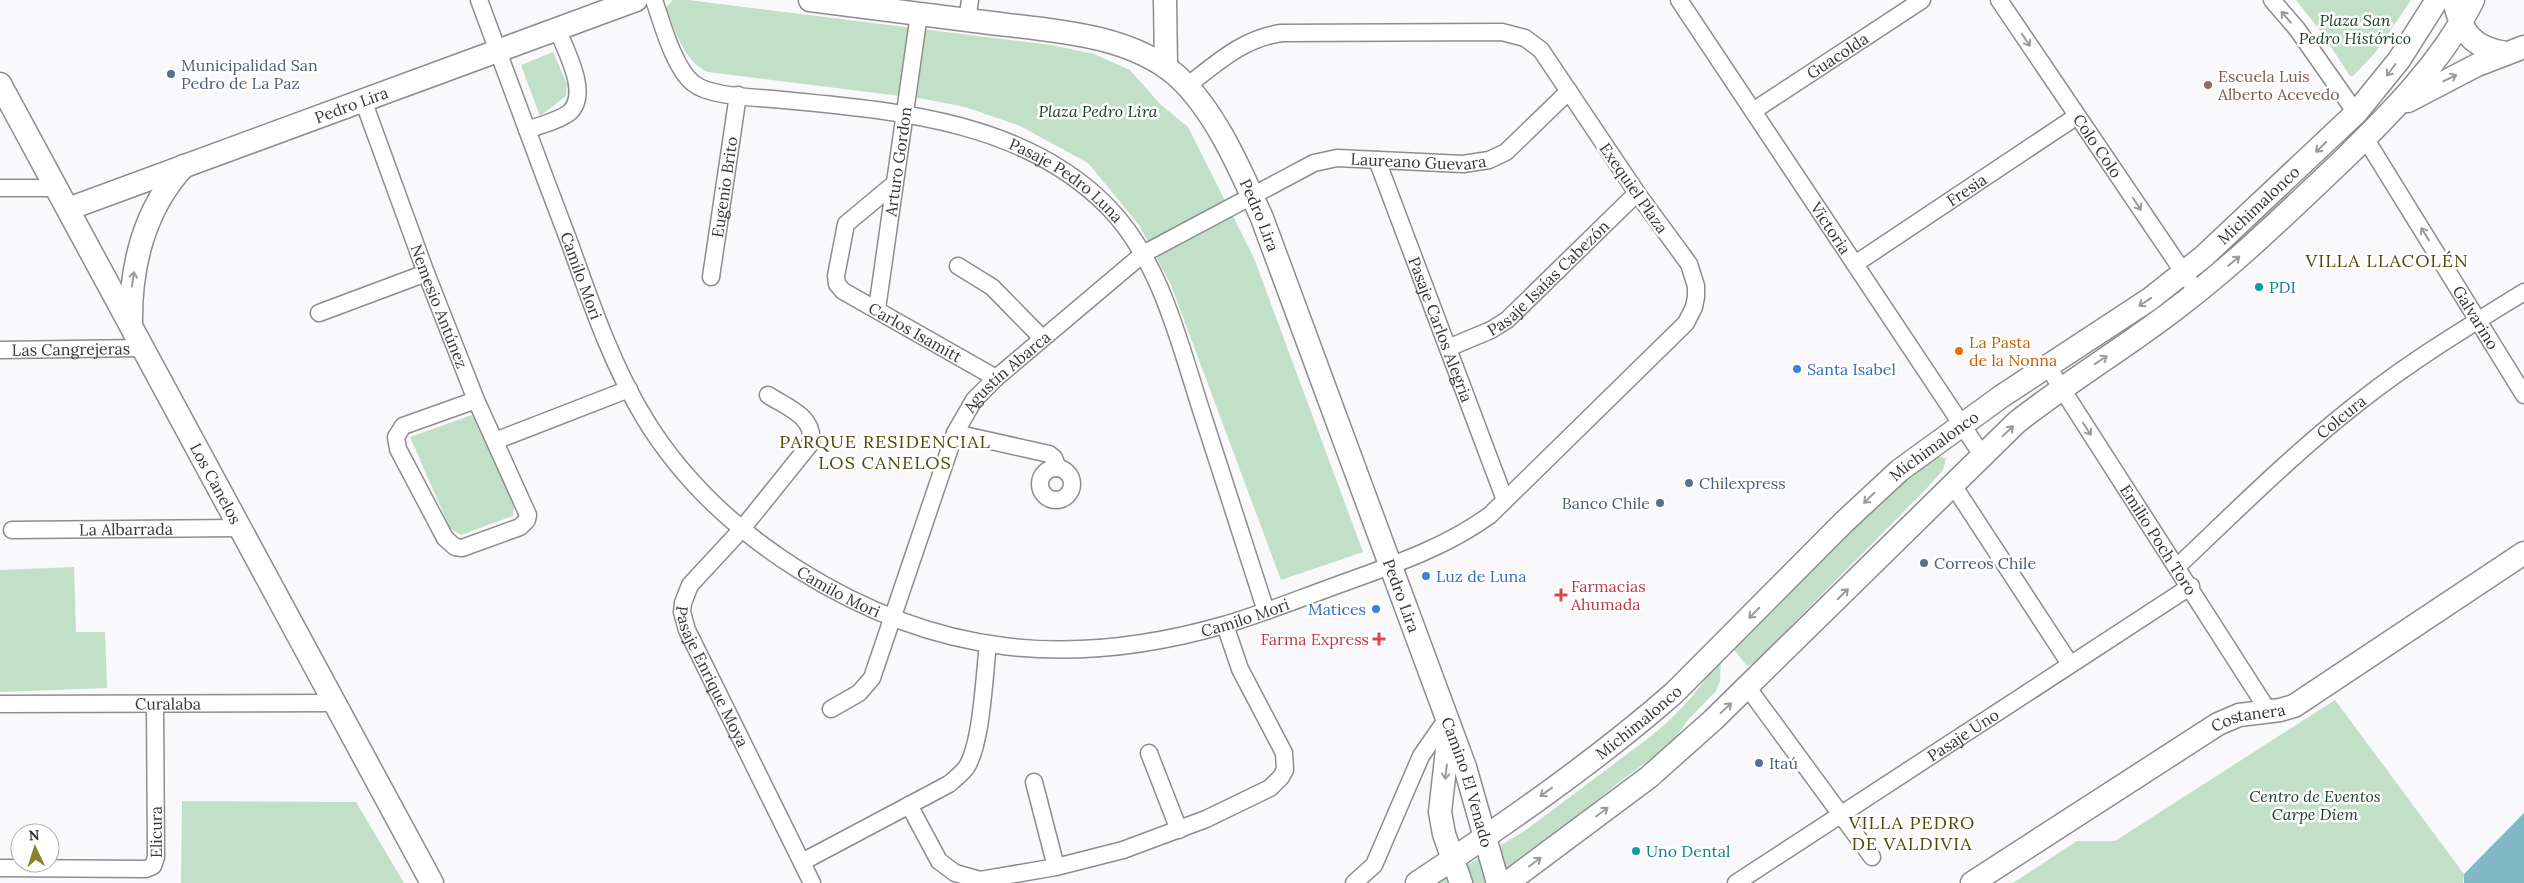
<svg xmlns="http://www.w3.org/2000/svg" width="2524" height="883" font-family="Lora,serif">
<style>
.green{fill:#c2dfc7}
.water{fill:#81b8c6}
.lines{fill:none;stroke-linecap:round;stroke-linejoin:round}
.street-casing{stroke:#8d8c8f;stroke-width:19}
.secondary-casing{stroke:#8d8c8f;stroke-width:25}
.street{stroke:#fff;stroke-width:16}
.secondary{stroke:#fff;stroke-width:22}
.oneway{stroke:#9b9b9c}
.service-dot{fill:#5c6f8a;stroke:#fff;stroke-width:2}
.education-dot{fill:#8d6e63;stroke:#fff;stroke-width:2}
.culture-dot{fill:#0f9aa8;stroke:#fff;stroke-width:2}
.food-dot{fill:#e8710a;stroke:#fff;stroke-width:2}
.shop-dot{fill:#3f7fe0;stroke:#fff;stroke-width:2}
.health-dot{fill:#e0444e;stroke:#fff;stroke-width:2}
.labels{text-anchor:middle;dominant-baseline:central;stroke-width:5;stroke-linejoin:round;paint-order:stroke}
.park-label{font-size:16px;font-style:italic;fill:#103d1e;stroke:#fff}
.street-label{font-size:16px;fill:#373738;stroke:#fff}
.service-label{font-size:16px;fill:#4e5e75;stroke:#fff;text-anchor:start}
.education-label{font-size:16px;fill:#785e54;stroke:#fff;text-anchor:start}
.culture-label{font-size:16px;fill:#0d838f;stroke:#fff;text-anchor:start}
.food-label{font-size:16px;fill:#c56008;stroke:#fff;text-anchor:start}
.shop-label{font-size:16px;fill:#366cbe;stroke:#fff;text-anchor:start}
.health-label{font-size:16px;fill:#be3a42;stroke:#fff;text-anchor:start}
.neighbourhood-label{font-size:18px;letter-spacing:1px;fill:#504a09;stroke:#fff}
</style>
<rect width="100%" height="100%" fill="#f9f8fb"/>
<!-- green -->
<g class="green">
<path d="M673,0H688L1051,45L1094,54L1130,70L1160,104L1188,127L1254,258L1363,552L1281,580L1171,285L1139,225L1088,163L1020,126L965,107L924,99L708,72C683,61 676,31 666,7Z"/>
<path d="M2296,0H2411L2375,53L2353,76H2350L2322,33Z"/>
<path d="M553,52L567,84L566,96L540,116L521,65Z"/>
<path d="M472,415L514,505L513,516L461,535L450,528L410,437Z"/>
<path d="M1937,456L1946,458L1943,470L1926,489L1754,663L1747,666L1731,646L1897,483Z"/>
<path d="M74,567L76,632H105L107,688L0,692V570Z"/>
<path d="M1721,657L1720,681L1716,691L1688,720L1670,745L1619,782L1531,855L1489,883H1437L1526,830L1650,737C1682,711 1698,691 1721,657Z"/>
<path d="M2335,700L2464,874L2463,883H2013L2077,841H2115Z"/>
<path d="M182,801L356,802L404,883H181Z"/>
</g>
<!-- water -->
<path class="water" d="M2524,813V883H2464V874Z"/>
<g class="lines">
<defs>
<g id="street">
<path id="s1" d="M479,0C509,82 539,163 570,244C591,303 612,365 645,419C683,481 737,531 799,570C936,656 1070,669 1224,625C1258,615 1291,602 1324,590C1380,569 1441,551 1490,515L1686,323L1694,307L1696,297V286L1689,264L1637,193L1541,50L1525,38L1502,32L1281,33C1242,39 1217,63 1187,86"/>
<path id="s2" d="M654,0C662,23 674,68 693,83C711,98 760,97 783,100C898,111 1025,121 1109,208C1162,263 1180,346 1203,416C1224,481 1245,546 1266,611"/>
<path id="s3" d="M1679,0L1982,455"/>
<path id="s4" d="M1999,0L2190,282"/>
<path d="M2272,0L2297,29L2356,113"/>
<path d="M967,20L970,0"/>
<path id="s5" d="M363,100L426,273L476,400L528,515L527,520L520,527L462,548L455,547L445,538L398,449L396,437L403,426L476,400"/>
<path id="s6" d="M1753,111L1922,0"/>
<path d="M527,130C540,125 559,121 570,112C590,93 565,50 557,28"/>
<path id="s7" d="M2365,138L2524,395"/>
<path id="s8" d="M1377,160L1505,500"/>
<path id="s9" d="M894,184L846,224L836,276L837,284L843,291L996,378"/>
<path d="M0,188H56"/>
<path id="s10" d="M1855,264L2077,116"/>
<path d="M958,266L992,287L1042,338"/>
<path id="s11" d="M711,277L738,95"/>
<path id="s12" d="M877,309L919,14"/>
<path d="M319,313L426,273"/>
<path id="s13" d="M1448,348L1491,330L1507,320L1637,193"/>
<path id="s14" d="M0,350L143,348"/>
<path id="s15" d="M2048,367L2269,712"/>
<path id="s16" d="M768,395C786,407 815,416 811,443L741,530L690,585L683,603L682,612L687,630L812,883"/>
<path d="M955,433L1049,454L1054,458L1058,468"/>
<path d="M495,441L629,389"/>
<circle cx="1056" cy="484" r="16"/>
<path d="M1953,485L2070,664"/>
<path id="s17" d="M12,530L240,528"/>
<path id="s18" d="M2178,566C2238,509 2297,450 2363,399C2414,359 2469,326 2524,292"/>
<path d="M1748,688L1872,857"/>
<path id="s19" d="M0,704L334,703"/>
<path id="s20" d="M831,709L859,693L872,678L955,433L974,400L996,378L1143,254L1314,163L1337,158L1463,164L1489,160L1506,152L1569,91"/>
<path d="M1149,753L1179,830"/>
<path d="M1034,782L1056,867"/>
<path d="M909,805L939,861L955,873L980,880L1056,867L1123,850L1206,819L1270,788L1281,777L1285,770L1284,753L1240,669L1225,625"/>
<path d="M802,862L949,784C955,779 961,774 966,768C982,744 984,676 988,645"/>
<path id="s21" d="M0,868L146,869L153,866L156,857L155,704"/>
<path d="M1354,883L1374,865L1421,756L1448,717"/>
<path id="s22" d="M1736,883L2191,586"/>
</g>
<g id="secondary">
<path id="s23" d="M810,0C865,7 920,14 975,21C1040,30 1126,31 1177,76C1215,110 1241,171 1262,218L1465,767L1498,883"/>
<path d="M1165,0L1166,67"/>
<path d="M2454,0C2461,32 2472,48 2506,53"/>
<path id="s24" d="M0,84L432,883"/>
<path d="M2408,101L2477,65L2524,47"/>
<path id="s25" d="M68,209L636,0"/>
<path d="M131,324C130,267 144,209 184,166"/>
<path d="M1449,732L1440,812L1444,834L1461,883"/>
<path id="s26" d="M1417,883C1505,824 1594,763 1674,693L1844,522L1900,470L2002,396L2150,299L2203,257L2356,113L2399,60L2437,0"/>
<path d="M1507,883L1649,777L1713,720L2017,422C2068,382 2123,349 2174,310C2234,265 2288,212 2343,160C2392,112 2442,62 2473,0"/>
<path id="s27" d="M1972,883L2218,724L2239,715L2280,710L2294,706L2524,553"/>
</g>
</defs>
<!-- street casing -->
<use href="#street" class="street-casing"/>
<!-- secondary casing -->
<use href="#secondary" class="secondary-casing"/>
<!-- street -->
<use href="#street" class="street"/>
<!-- secondary -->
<use href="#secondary" class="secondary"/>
</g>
<!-- one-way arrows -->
<defs><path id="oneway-shaft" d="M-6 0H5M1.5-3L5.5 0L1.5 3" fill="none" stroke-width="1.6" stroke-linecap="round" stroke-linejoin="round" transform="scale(1.25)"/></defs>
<g class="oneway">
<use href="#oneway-shaft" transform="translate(2286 17) rotate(-130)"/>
<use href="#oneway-shaft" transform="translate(2026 40) rotate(56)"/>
<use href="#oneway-shaft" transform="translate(2391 70) rotate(127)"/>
<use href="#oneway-shaft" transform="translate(2450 78) rotate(-26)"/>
<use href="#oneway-shaft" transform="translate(2321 147) rotate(135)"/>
<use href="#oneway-shaft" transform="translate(2137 204) rotate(56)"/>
<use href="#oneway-shaft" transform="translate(2425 234) rotate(-122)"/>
<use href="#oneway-shaft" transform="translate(2234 261) rotate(-40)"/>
<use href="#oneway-shaft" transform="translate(133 279) rotate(-82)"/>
<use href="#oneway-shaft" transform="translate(2145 302) rotate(146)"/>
<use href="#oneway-shaft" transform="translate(2101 360) rotate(-34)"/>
<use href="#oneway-shaft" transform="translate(2087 429) rotate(57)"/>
<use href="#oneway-shaft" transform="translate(2008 431) rotate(-43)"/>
<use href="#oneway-shaft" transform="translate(1869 498) rotate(136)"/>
<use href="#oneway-shaft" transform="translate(1843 594) rotate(-45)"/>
<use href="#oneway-shaft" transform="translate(1754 613) rotate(135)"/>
<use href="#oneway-shaft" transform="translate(1726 708) rotate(-43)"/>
<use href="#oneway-shaft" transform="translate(1446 772) rotate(97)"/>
<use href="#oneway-shaft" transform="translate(1546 792) rotate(144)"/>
<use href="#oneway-shaft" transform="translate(1602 812) rotate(-37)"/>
<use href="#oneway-shaft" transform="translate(1535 862) rotate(-37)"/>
</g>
<!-- markers -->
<g class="service-dot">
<circle cx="171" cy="74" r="5"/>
<circle cx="1689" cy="483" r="5"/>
<circle cx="1660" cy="503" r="5"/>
<circle cx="1924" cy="563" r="5"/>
<circle cx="1759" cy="763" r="5"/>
</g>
<circle class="education-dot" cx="2208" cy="85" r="5"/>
<g class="culture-dot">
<circle cx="2259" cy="287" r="5"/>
<circle cx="1636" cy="851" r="5"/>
</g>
<circle class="food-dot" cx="1959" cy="351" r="5"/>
<g class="shop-dot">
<circle cx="1797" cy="369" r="5"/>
<circle cx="1426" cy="576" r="5"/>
<circle cx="1376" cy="609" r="5"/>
</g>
<g class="health-dot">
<path d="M1558.5 587.5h5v5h5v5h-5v5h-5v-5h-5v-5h5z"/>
<path d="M1376.5 631.5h5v5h5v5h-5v5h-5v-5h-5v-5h5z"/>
</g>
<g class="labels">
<!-- park labels -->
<g class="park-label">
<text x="2355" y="20">Plaza San<tspan x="2355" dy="18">Pedro Histórico</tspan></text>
<text x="1098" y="111">Plaza Pedro Lira</text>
<text x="2315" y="796">Centro de Eventos<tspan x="2315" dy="18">Carpe Diem</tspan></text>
</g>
<!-- street labels -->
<g class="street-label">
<text stroke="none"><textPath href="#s6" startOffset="101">Guacolda</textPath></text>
<text stroke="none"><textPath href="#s25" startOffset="302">Pedro Lira</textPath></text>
<text stroke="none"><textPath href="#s4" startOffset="176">Colo Colo</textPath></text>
<text stroke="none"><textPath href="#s20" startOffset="871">Laureano Guevara</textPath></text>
<text stroke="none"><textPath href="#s12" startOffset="149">Arturo Gordon</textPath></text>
<text stroke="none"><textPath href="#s2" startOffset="485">Pasaje Pedro Luna</textPath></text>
<text stroke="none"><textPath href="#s11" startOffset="91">Eugenio Brito</textPath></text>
<text transform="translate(1634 188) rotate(55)">Exequiel Plaza</text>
<text stroke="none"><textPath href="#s10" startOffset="134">Fresia</textPath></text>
<text stroke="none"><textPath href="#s26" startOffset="1084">Michimalonco</textPath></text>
<text stroke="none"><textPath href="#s23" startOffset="542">Pedro Lira</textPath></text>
<text stroke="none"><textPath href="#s3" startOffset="274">Victoria</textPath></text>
<text stroke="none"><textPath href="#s1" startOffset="294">Camilo Mori</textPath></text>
<text stroke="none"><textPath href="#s13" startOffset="124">Pasaje Isaías Cabezón</textPath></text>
<text stroke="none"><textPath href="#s5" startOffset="220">Nemesio Antúnez</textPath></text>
<text stroke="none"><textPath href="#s7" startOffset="211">Galvarino</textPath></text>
<text stroke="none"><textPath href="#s8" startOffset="181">Pasaje Carlos Alegria</textPath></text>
<text stroke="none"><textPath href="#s9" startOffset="216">Carlos Isamitt</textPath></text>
<text stroke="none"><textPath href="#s14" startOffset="71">Las Cangrejeras</textPath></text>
<text stroke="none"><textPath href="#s20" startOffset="392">Agustín Abarca</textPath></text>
<text stroke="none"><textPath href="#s18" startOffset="221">Colcura</textPath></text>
<text stroke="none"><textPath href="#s26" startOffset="679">Michimalonco</textPath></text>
<text stroke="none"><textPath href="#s24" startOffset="454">Los Canelos</textPath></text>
<text stroke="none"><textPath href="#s17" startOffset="114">La Albarrada</textPath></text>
<text stroke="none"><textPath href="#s15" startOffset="205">Emilio Poch Toro</textPath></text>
<text stroke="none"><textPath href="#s1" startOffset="714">Camilo Mori</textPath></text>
<text stroke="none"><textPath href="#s23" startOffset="948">Pedro Lira</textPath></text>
<text stroke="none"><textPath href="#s1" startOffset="1134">Camilo Mori</textPath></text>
<text stroke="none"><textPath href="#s16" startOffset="355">Pasaje Enrique Moya</textPath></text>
<text stroke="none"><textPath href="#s19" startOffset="168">Curalaba</textPath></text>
<text stroke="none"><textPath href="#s27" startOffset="324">Costanera</textPath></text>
<text stroke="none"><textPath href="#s26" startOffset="274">Michimalonco</textPath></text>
<text stroke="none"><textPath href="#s22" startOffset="271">Pasaje Uno</textPath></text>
<text stroke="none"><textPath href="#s23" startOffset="1146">Camino El Venado</textPath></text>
<text stroke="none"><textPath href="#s21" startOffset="188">Elicura</textPath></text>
</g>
<!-- service labels -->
<g class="service-label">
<text x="181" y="65">Municipalidad San<tspan x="181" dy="18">Pedro de La Paz</tspan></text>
<text x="1699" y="483">Chilexpress</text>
<text x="1650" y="503" text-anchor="end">Banco Chile</text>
<text x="1934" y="563">Correos Chile</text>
<text x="1769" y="763">Itaú</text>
</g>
<!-- education labels -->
<g class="education-label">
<text x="2218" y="76">Escuela Luis<tspan x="2218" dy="18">Alberto Acevedo</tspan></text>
</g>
<!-- culture labels -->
<g class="culture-label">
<text x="2269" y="287">PDI</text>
<text x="1646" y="851">Uno Dental</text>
</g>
<!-- food labels -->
<g class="food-label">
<text x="1969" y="342">La Pasta<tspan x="1969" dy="18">de la Nonna</tspan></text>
</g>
<!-- shop labels -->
<g class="shop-label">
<text x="1807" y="369">Santa Isabel</text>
<text x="1436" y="576">Luz de Luna</text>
<text x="1366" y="609" text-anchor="end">Matices</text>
</g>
<!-- health labels -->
<g class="health-label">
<text x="1571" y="586">Farmacias<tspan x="1571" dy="18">Ahumada</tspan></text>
<text x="1369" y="639" text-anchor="end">Farma Express</text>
</g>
<!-- neighbourhood labels -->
<g class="neighbourhood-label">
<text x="2387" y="260">VILLA LLACOLÉN</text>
<text x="885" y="441">PARQUE RESIDENCIAL<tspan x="885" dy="21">LOS CANELOS</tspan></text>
<text x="1912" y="822">VILLA PEDRO<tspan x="1912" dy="21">DE VALDIVIA</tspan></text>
</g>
</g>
<!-- north arrow -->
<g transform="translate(35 848) rotate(356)"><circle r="24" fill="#ffffff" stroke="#afafaf"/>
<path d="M0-4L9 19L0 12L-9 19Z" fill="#8a8128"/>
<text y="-8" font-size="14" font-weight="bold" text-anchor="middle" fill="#373738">N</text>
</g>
</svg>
